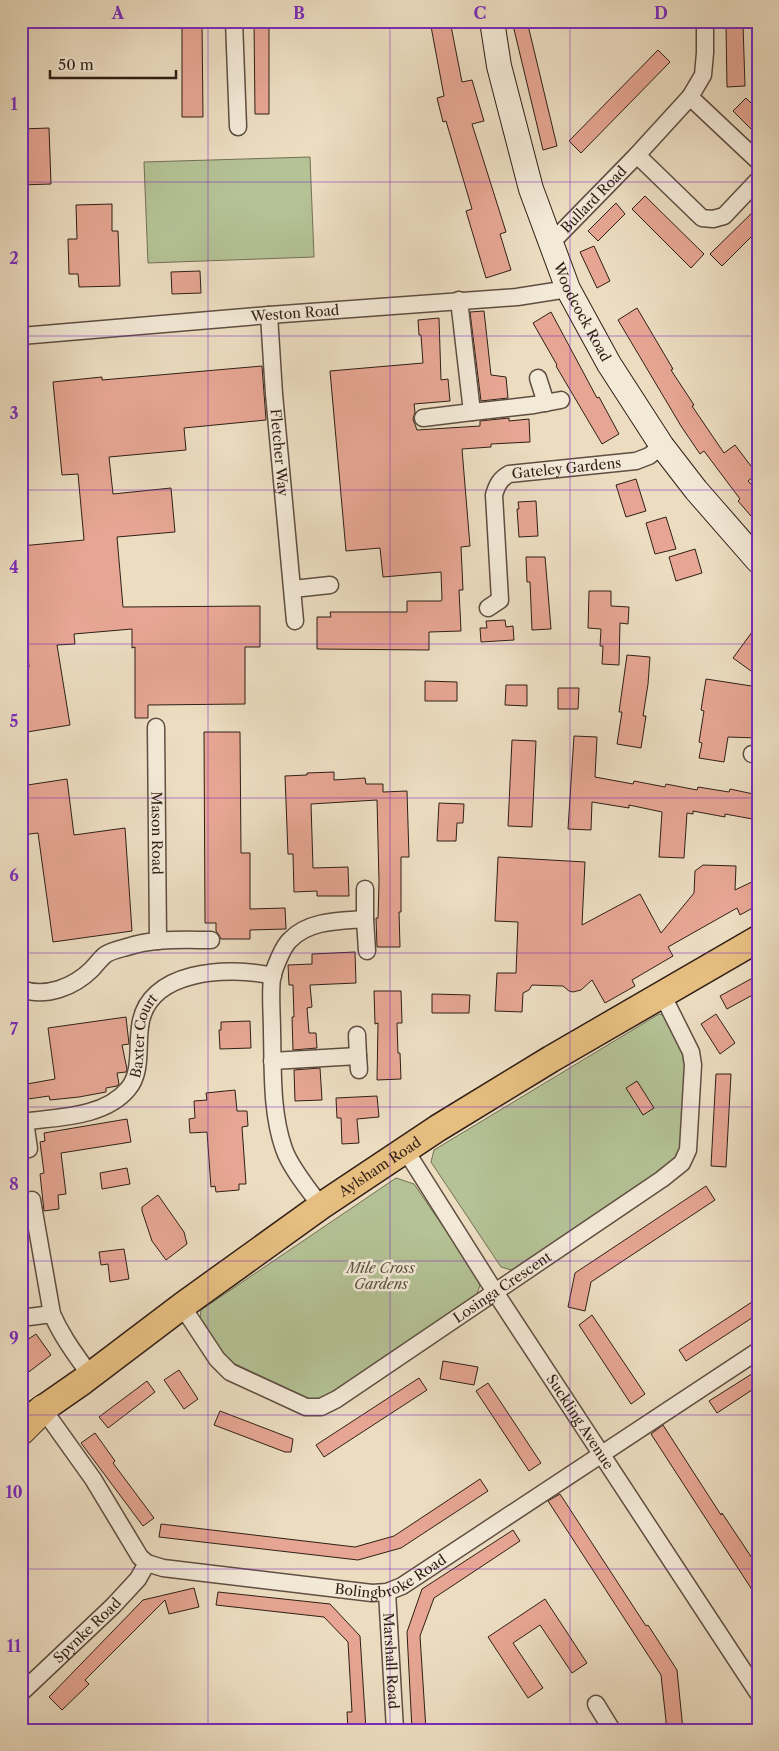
<svg xmlns="http://www.w3.org/2000/svg" width="779" height="1751" font-family="'Libre Caslon Text',serif">
<style>
.green{fill:#b4c295;stroke:#727056}
.building{fill:#e6a693;stroke:#301f16}
.lines{fill:none;stroke-linecap:round;stroke-linejoin:round}
.street-casing{stroke:#5f4e41;stroke-width:19}
.secondary-casing{stroke:#301f16;stroke-width:26}
.primary-casing{stroke:#301f16;stroke-width:29}
.highway-casing{stroke:#301f16;stroke-width:30}
.street{stroke:#f3e9d7;stroke-width:16}
.secondary{stroke:#f3e9d7;stroke-width:24}
.primary{stroke:#e6be80;stroke-width:26}
.highway{stroke:#e6be80;stroke-width:28}
.grid{fill:none;stroke:#7b2cbf;stroke-width:1;stroke-opacity:0.55}
.labels{text-anchor:middle;dominant-baseline:central;stroke-width:5;stroke-linejoin:round;paint-order:stroke}
.street-label{font-size:14px;fill:#301f16;stroke:#f3e9d7}
.park-label{font-size:14px;font-style:italic;fill:#58503c;stroke:#f3e9d7}
.neatline{fill:none;stroke:#7b2cbf;stroke-width:2}
.grid-label{font-size:16px;text-anchor:middle;font-weight:bold;fill:#7b2cbf}
</style>
<rect width="100%" height="100%" fill="#ecddc1"/>
<filter id="stains"><feTurbulence type="fractalNoise" baseFrequency=".004" numOctaves="4"/><feColorMatrix values="0 0 0 0 .2 0 0 0 0 .09 0 0 0 0 .02 0 0 0 .5 -.17"/></filter>
<radialGradient id="worn" r=".72"><stop offset=".6" stop-color="#630" stop-opacity="0"/><stop offset="1" stop-color="#630" stop-opacity=".3"/></radialGradient>
<!-- green -->
<g class="green">
<path d="M310,157L314,257L148,263L144,162Z"/>
<path d="M659,1014L668,1017L687,1051L683,1150L673,1167L515,1271L501,1267L431,1162L434,1150Z"/>
<path d="M396,1178L414,1184L481,1282L475,1300L332,1396L312,1400L229,1361L200,1319L201,1310Z"/>
</g>
<!-- building -->
<g class="building">
<path d="M182,21H202L203,117H182Z"/>
<path d="M254,21H269V114H255Z"/>
<path d="M430,21H450L462,82L472,80L484,121L472,124L506,232L500,234L511,270L486,278L466,211L472,209L446,121L443,122L437,98L444,96Z"/>
<path d="M512,21H527L557,146L543,150Z"/>
<path d="M743,25L745,86L727,87L726,26Z"/>
<path d="M658,50L670,62L581,153L569,141Z"/>
<path d="M746,98L758,110V136L733,111Z"/>
<path d="M49,128L51,184L21,185V129Z"/>
<path d="M645,196L704,254L691,268L632,209Z"/>
<path d="M616,203L625,214L598,241L588,231Z"/>
<path d="M112,204V231H118L120,286L79,287L78,274H69L68,239H77L76,205Z"/>
<path d="M758,207V230L722,266L710,254Z"/>
<path d="M594,246L610,281L597,288L580,252Z"/>
<path d="M200,271L201,293L172,294L171,272Z"/>
<path d="M637,308L673,369L671,370L694,405L692,406L724,453L735,445L757,474L748,481L758,492V524L738,501L740,499L704,451L700,454L681,426L618,320Z"/>
<path d="M484,311L491,375L506,377L508,398L481,401L470,312Z"/>
<path d="M551,312L597,398L599,397L619,434L602,444L556,366L557,365L533,323Z"/>
<path d="M439,318L441,380L448,379L450,401L414,404L415,412L413,419L417,430L480,426V421L509,418V421L529,419L530,442L491,444V447L462,449L470,546L461,547L463,590H459L461,631L429,632V650L317,649V617H331L330,612H407V601H441L442,599L441,572L383,577L380,548L346,551L330,371L423,363L421,335H419L418,320Z"/>
<path d="M262,366L266,420L184,428L186,450L109,457L113,494L171,488L175,532L117,537L123,607L260,606V647H245V704L148,705V718H135V647L132,648V629L74,634L75,644L57,645L70,725L21,733V668L29,667L21,585V546L84,540L78,474L62,475L53,382L102,377V380Z"/>
<path d="M636,479L646,511L626,517L616,485Z"/>
<path d="M536,501L538,536L519,537L517,509H519L518,502Z"/>
<path d="M666,517L676,549L655,554L646,523Z"/>
<path d="M695,549L702,573L676,581L669,557Z"/>
<path d="M526,557H545L551,629L532,630L530,582H527Z"/>
<path d="M589,591H611V606L629,607L628,624L620,623L619,665L602,664L603,646H600L601,629L588,628Z"/>
<path d="M505,620L506,627L513,626L514,640L481,642L480,628H487L486,621Z"/>
<path d="M758,624V676L733,658Z"/>
<path d="M627,655L650,657L648,684L643,716H646L641,748L617,744L622,712H619Z"/>
<path d="M706,679L758,687V738L728,737L724,762L699,758L702,743L699,742L704,711L701,710Z"/>
<path d="M425,681L457,682V701H425Z"/>
<path d="M506,685H527V706L505,705Z"/>
<path d="M558,688H579L578,709H558Z"/>
<path d="M204,732H240L241,853H250V909L285,908L286,929L250,930V939H221L219,935L216,931V923H205Z"/>
<path d="M574,736L597,737L595,777L633,784L634,781L665,787L666,784L697,790L698,787L729,792L730,789L758,795V820L725,814V817L693,811V814L687,813L684,858L659,857L662,812L629,805V808L592,802L591,830L568,829Z"/>
<path d="M512,740L536,741L532,827L508,826Z"/>
<path d="M334,772V780L365,778L366,784H383V792L407,791L409,857H401V912H399L400,947H377L376,918H378L379,882L377,800L311,804L313,868L348,867L349,896H317V891L294,892L293,854H288L285,776L307,775V773Z"/>
<path d="M67,779L74,835L125,828L132,931L53,942L38,833L21,835V786Z"/>
<path d="M439,803L464,804L463,823H457L456,841H437Z"/>
<path d="M498,857L585,862L582,925L640,894L661,933L694,893L695,871L703,865L736,866L735,890L758,879V905L740,915L737,908L668,947L673,956L632,980L635,986L605,1003L592,980L581,990L573,992L569,991L563,986L532,985L529,990L523,993L522,1012L495,1011L497,973H516L518,922L495,921Z"/>
<path d="M355,952L356,983L310,985L312,1007L307,1008L309,1033H316L317,1048L293,1050L292,1017H294L293,985H289L288,965L312,964V954Z"/>
<path d="M758,975V992L727,1009L720,996Z"/>
<path d="M374,991H401L402,1023H397L398,1053H400L401,1079L377,1080L378,1023L375,1024Z"/>
<path d="M432,994L470,995L469,1013H432Z"/>
<path d="M716,1014L735,1043L720,1054L701,1024Z"/>
<path d="M126,1017L129,1044L122,1045L127,1069L126,1072L117,1073L119,1084L117,1086L106,1088V1092L79,1097L50,1100L49,1096L21,1100V1085L55,1079L48,1028Z"/>
<path d="M250,1021L251,1048L220,1049L219,1030H221V1022Z"/>
<path d="M320,1068L322,1100L295,1101L294,1070Z"/>
<path d="M716,1074H731L726,1167L711,1166Z"/>
<path d="M637,1081L654,1108L643,1115L626,1088Z"/>
<path d="M235,1090L237,1111H247L248,1126L242,1127L246,1184H239V1190L216,1192L215,1186L211,1187L207,1132L190,1133L189,1119L195,1118L194,1101L207,1100L206,1093Z"/>
<path d="M377,1096L379,1117L357,1119L359,1143L342,1144L341,1118H337L336,1098Z"/>
<path d="M127,1119L131,1142L61,1153L66,1194L58,1195L59,1209L44,1211L40,1174L44,1173L40,1142L45,1141L44,1133Z"/>
<path d="M127,1168L130,1184L102,1189L100,1173Z"/>
<path d="M706,1186L715,1200L591,1282L585,1311L568,1307L575,1273Z"/>
<path d="M158,1195L184,1232L187,1244L166,1260L152,1241L142,1211V1207Z"/>
<path d="M124,1249L129,1279L110,1282L108,1264L101,1265L99,1252Z"/>
<path d="M758,1298V1314L686,1361L679,1350Z"/>
<path d="M592,1315L645,1394L631,1404L579,1325Z"/>
<path d="M36,1334L51,1355L21,1378V1344Z"/>
<path d="M443,1361L478,1367L474,1385L440,1379Z"/>
<path d="M179,1370L198,1399L184,1409L164,1380Z"/>
<path d="M758,1370V1386L717,1413L709,1401Z"/>
<path d="M419,1378L427,1390L324,1457L316,1445Z"/>
<path d="M147,1381L155,1392L108,1428L99,1417Z"/>
<path d="M488,1383L541,1463L529,1471L476,1391Z"/>
<path d="M220,1411L293,1439L291,1452H285L214,1425Z"/>
<path d="M663,1425L721,1515L722,1513L758,1567V1599L651,1434Z"/>
<path d="M95,1433L115,1461L113,1463L154,1518L143,1526L81,1443Z"/>
<path d="M480,1479L488,1491L401,1548L358,1560L159,1537L161,1524L355,1547L394,1536Z"/>
<path d="M560,1494L646,1626L648,1625L677,1670L683,1730H667L661,1675L548,1501Z"/>
<path d="M513,1530L520,1541L434,1598L420,1636L426,1730H412L407,1632L422,1589Z"/>
<path d="M194,1588L199,1607L169,1614L165,1600L85,1680L89,1684L62,1710L49,1697L143,1600Z"/>
<path d="M218,1592L330,1604L360,1636L366,1730H348L347,1712H352L348,1642L324,1617L216,1605Z"/>
<path d="M545,1599L587,1663L572,1673L540,1625L513,1643L543,1688L528,1698L488,1637Z"/>
</g>
<g class="lines">
<defs>
<g id="street">
<path d="M234,21L238,127"/>
<path d="M690,97L758,161"/>
<path d="M637,155L702,218L713,219L724,216L758,180"/>
<path id="s1" d="M551,243L637,155L690,97L703,75L705,53V21"/>
<path id="s2" d="M269,315L274,394L295,621"/>
<path id="s3" d="M21,336L269,315L517,297L568,289"/>
<path d="M538,378L546,403"/>
<path d="M472,412L534,405L561,400"/>
<path d="M423,418L472,412L459,300"/>
<path d="M293,589L330,585"/>
<path id="s4" d="M488,608L500,600L494,495C497,485 500,479 509,474L636,461L649,456L662,446"/>
<path id="s5" d="M156,727L158,941"/>
<path d="M752,754L758,755"/>
<path d="M365,889V919"/>
<path d="M21,989C46,998 74,987 92,969C96,965 100,959 105,955C110,951 120,949 127,947C153,938 184,940 211,940"/>
<path d="M357,1035L358,1056"/>
<path d="M272,1061L358,1056L359,1070"/>
<path d="M25,1121L29,1149"/>
<path id="s6" d="M21,1122C56,1117 104,1118 128,1089C142,1073 137,1047 140,1027C146,969 229,966 273,976"/>
<path id="s7" d="M406,1151L495,1292L758,1693"/>
<path d="M32,1200L52,1314C62,1337 76,1355 90,1375"/>
<path d="M321,1206C309,1190 290,1167 284,1149C271,1113 273,1069 272,1031C272,1014 270,995 272,978C274,969 283,946 290,940C309,920 340,921 365,919L367,951"/>
<path id="s8" d="M182,1306L217,1359L230,1372L306,1407H321L337,1399L662,1179L682,1163L688,1150L693,1065L691,1052L662,994"/>
<path d="M21,1318L52,1314"/>
<path id="s9" d="M43,1409L93,1479L140,1557L147,1563L163,1568L372,1593L387,1592L402,1586L758,1351"/>
<path id="s10" d="M387,1592L395,1730"/>
<path id="s11" d="M21,1693L113,1606L138,1579L147,1563"/>
<path d="M596,1704L612,1730"/>
</g>
<g id="secondary">
<path id="s12" d="M492,21L499,66L531,189L568,289L609,364L662,446L696,490L758,561"/>
</g>
<g id="primary">
<path id="s13" d="M24,1422L83,1381L182,1306L321,1206L438,1128L551,1059L758,939"/>
</g>
<path id="highway" d="M21,1431L43,1409"/>
</defs>
<!-- street casing -->
<use href="#street" class="street-casing"/>
<!-- secondary casing -->
<use href="#secondary" class="secondary-casing"/>
<!-- primary casing -->
<use href="#primary" class="primary-casing"/>
<!-- highway casing -->
<use href="#highway" class="highway-casing"/>
<!-- street -->
<use href="#street" class="street"/>
<!-- secondary -->
<use href="#secondary" class="secondary"/>
<!-- primary -->
<use href="#primary" class="primary"/>
<!-- highway -->
<use href="#highway" class="highway"/>
</g>
<!-- grid -->
<path class="grid" d="M208,21V1730M390,21V1730M570,21V1730M21,182H758M21,336H758M21,490H758M21,644H758M21,798H758M21,953H758M21,1107H758M21,1261H758M21,1415H758M21,1569H758"/>
<g class="labels">
<!-- street labels -->
<g class="street-label">
<text stroke="none"><textPath href="#s1" startOffset="61">Bullard Road</textPath></text>
<text stroke="none"><textPath href="#s12" startOffset="306">Woodcock Road</textPath></text>
<text stroke="none"><textPath href="#s3" startOffset="275">Weston Road</textPath></text>
<text stroke="none"><textPath href="#s2" startOffset="138">Fletcher Way</textPath></text>
<text stroke="none"><textPath href="#s4" startOffset="204">Gateley Gardens</textPath></text>
<text stroke="none"><textPath href="#s5" startOffset="106">Mason Road</textPath></text>
<text stroke="none"><textPath href="#s6" startOffset="171">Baxter Court</textPath></text>
<text stroke="none"><textPath href="#s13" startOffset="438">Aylsham Road</textPath></text>
<text stroke="none"><textPath href="#s8" startOffset="398">Losinga Crescent</textPath></text>
<text stroke="none"><textPath href="#s7" startOffset="322">Suckling Avenue</textPath></text>
<text stroke="none"><textPath href="#s9" startOffset="436">Bolingbroke Road</textPath></text>
<text stroke="none"><textPath href="#s11" startOffset="91">Spynke Road</textPath></text>
<text stroke="none"><textPath href="#s10" startOffset="69">Marshall Road</textPath></text>
</g>
<!-- park labels -->
<g class="park-label">
<text x="381" y="1268">Mile Cross<tspan x="381" dy="16">Gardens</tspan></text>
</g>
</g>
<!-- margin -->
<rect width="779" height="1751" fill="none" stroke="#ecddc1" stroke-width="55"/>
<!-- scale -->
<path d="M50 70v8h126v-8" fill="none" stroke="#301f16" stroke-width="2.5"/>
<text x="58" y="70" font-size="15" fill="#301f16" stroke="#f3e9d7" stroke-width="4" paint-order="stroke">50 m</text>
<rect x="28" y="28" width="724" height="1696" class="neatline"/>
<g class="grid-label">
<text x="118" y="19">A</text>
<text x="299" y="19">B</text>
<text x="480" y="19">C</text>
<text x="661" y="19">D</text>
<text x="14" y="110">1</text>
<text x="14" y="264">2</text>
<text x="14" y="419">3</text>
<text x="14" y="573">4</text>
<text x="14" y="727">5</text>
<text x="14" y="881">6</text>
<text x="14" y="1035">7</text>
<text x="14" y="1190">8</text>
<text x="14" y="1344">9</text>
<text x="14" y="1498">10</text>
<text x="14" y="1652">11</text>
</g>
<rect width="100%" height="100%" filter="url(#stains)"/>
<rect width="100%" height="100%" fill="url(#worn)"/>
</svg>
